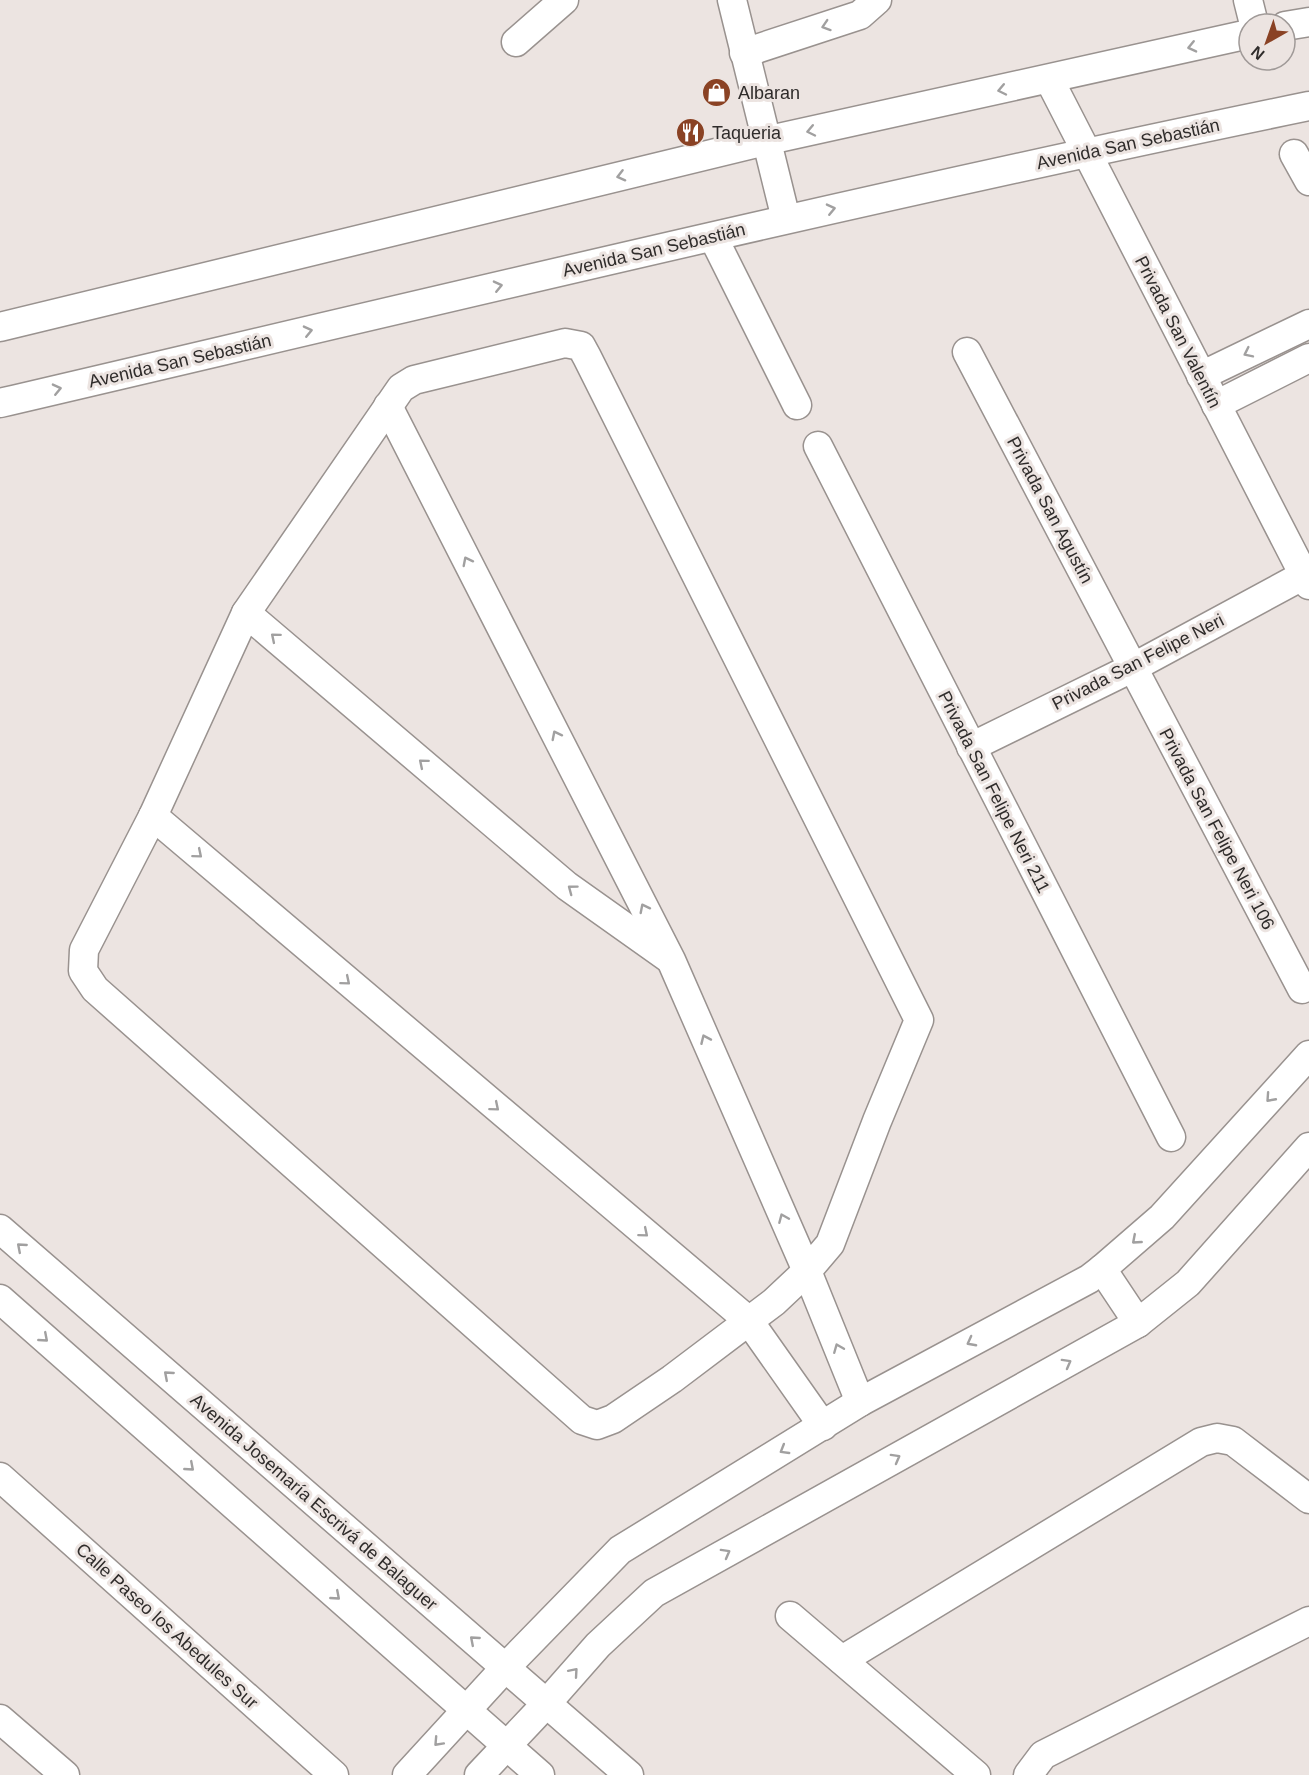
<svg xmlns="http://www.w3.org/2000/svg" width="1309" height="1775" font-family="Helvetica,sans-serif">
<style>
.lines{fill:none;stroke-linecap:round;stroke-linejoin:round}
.minor-casing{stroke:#99928f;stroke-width:31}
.minor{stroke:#fff;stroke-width:28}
.oneway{stroke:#a1a0a0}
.labels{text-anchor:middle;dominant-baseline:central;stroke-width:6;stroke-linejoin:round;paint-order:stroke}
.poi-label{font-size:18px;fill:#2f2c2b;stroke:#ece4e1;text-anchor:start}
.street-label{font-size:18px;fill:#2f2c2b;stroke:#ece4e1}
</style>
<rect width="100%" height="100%" fill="#ece4e1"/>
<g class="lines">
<defs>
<g id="minor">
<path d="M732,0L786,219"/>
<path d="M1248,0L1254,24"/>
<path d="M1285,26L1309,22"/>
<path d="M516,42L564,0"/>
<path d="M744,53L860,15L877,0"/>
<path d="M1049,79L1309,585"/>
<path d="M1294,154L1309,181"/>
<path d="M713,237L797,405"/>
<path d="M0,327L765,141L1249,34"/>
<path d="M565,343L581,346L587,357L919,1020L877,1121L830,1244L807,1271L774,1302L672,1379L613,1419L597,1425L582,1420L95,989L83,971L84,950L153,816L246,613L401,388L414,380Z"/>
<path d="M967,352L1302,989"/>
<path d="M1201,376L1309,324"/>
<path d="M0,403C436,301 871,196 1309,106"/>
<path d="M1216,405L1309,358"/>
<path d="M388,406L671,960L807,1271L860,1402"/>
<path d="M818,446L1171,1137"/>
<path d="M246,613L567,886L667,957"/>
<path d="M971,747L1132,668L1304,575"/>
<path d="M153,816L749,1321L823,1426"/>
<path d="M0,1229L629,1775"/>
<path d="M1102,1269L1138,1323"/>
<path d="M0,1299L540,1775"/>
<path d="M0,1477L334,1775"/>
<path d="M790,1616L976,1775"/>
<path d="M842,1660L1201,1442L1217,1438L1233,1441L1309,1499"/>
<path d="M0,1719L65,1775"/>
<path d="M407,1775L505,1668L620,1550L860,1402L1089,1279L1102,1269L1162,1217L1309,1055"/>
<path d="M479,1775L546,1704L598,1645L654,1593L1138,1323L1188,1283L1309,1147"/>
<path d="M1028,1775L1043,1755L1309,1621"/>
</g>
</defs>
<!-- minor casing -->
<use href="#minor" class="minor-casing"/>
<!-- minor -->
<use href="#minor" class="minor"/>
</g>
<!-- one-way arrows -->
<defs><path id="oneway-chevron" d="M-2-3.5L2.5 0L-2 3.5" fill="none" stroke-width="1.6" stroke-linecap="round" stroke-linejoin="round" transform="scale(1.5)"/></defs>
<g class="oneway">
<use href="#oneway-chevron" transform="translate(826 26) rotate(162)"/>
<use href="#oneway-chevron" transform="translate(1192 47) rotate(167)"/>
<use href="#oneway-chevron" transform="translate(1002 90) rotate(168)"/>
<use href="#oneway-chevron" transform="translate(811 131) rotate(168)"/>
<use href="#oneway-chevron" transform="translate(621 176) rotate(166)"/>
<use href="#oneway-chevron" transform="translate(831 209) rotate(-13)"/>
<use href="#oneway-chevron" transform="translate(498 286) rotate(-13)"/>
<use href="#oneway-chevron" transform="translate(308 331) rotate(-13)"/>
<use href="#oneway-chevron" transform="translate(1248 353) rotate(154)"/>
<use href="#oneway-chevron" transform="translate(57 389) rotate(-13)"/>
<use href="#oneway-chevron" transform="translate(467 561) rotate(-117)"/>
<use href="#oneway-chevron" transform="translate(275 637) rotate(-140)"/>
<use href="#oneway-chevron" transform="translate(556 735) rotate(-117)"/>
<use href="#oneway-chevron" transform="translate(423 763) rotate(-140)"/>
<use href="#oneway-chevron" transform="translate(198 854) rotate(40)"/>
<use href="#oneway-chevron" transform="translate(572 889) rotate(-143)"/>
<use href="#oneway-chevron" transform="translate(644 908) rotate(-117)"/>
<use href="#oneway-chevron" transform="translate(346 981) rotate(40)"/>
<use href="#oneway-chevron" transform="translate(705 1039) rotate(-114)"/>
<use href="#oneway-chevron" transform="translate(1270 1098) rotate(132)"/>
<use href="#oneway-chevron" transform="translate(495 1107) rotate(40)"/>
<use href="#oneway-chevron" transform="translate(783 1218) rotate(-113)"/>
<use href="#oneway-chevron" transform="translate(644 1233) rotate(40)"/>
<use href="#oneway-chevron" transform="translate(1136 1240) rotate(139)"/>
<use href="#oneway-chevron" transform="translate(21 1247) rotate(-139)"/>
<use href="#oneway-chevron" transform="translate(44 1338) rotate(41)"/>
<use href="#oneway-chevron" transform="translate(971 1342) rotate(152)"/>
<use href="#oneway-chevron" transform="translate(838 1348) rotate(-112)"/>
<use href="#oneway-chevron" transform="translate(1067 1363) rotate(-29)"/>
<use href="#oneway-chevron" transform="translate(168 1375) rotate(-139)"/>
<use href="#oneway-chevron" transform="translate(784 1450) rotate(149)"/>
<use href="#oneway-chevron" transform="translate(896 1458) rotate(-29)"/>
<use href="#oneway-chevron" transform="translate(190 1467) rotate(41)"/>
<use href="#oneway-chevron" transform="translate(726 1553) rotate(-29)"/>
<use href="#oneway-chevron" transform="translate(336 1596) rotate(41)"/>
<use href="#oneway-chevron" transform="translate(474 1640) rotate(-139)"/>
<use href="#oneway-chevron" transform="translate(574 1672) rotate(-49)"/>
<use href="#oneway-chevron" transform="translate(438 1742) rotate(133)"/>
</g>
<!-- icons -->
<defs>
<symbol id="shop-disc" viewBox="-11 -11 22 22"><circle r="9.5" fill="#8a4224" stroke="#ece4e1"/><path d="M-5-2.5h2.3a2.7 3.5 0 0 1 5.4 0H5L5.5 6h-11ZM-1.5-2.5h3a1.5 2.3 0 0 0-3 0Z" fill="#fff"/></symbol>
<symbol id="restaurant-disc" viewBox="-11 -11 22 22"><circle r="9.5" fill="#8a4224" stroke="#ece4e1"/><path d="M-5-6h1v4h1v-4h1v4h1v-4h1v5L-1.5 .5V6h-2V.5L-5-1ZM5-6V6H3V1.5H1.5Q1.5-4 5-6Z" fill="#fff"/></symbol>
</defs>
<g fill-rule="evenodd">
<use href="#shop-disc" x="700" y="76" width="33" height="33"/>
<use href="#restaurant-disc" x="674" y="116" width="33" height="33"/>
</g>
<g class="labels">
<!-- poi labels -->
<g class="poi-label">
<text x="738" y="93">Albaran</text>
<text x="712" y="133">Taqueria</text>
</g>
<!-- street labels -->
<g class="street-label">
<text transform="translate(1128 144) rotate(-12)">Avenida San Sebastián</text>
<text transform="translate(654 250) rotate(-13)">Avenida San Sebastián</text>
<text transform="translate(1178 332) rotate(63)">Privada San Valentín</text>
<text transform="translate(180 361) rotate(-13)">Avenida San Sebastián</text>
<text transform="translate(1050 510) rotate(62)">Privada San Agustín</text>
<text transform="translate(1138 662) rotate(-27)">Privada San Felipe Neri</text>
<text transform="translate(994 792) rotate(63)">Privada San Felipe Neri 211</text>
<text transform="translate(1217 829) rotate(62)">Privada San Felipe Neri 106</text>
<text transform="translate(314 1502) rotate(41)">Avenida Josemaría Escrivá de Balaguer</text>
<text transform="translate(167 1626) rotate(42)">Calle Paseo los Abedules Sur</text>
</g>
</g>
<!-- north arrow -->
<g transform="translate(1267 42) rotate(220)"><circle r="28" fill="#ece4e1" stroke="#a09a98" stroke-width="1.5"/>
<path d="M0-4.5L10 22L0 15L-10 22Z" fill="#8a4224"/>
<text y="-9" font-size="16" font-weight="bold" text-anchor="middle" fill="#2f2c2b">N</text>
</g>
</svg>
